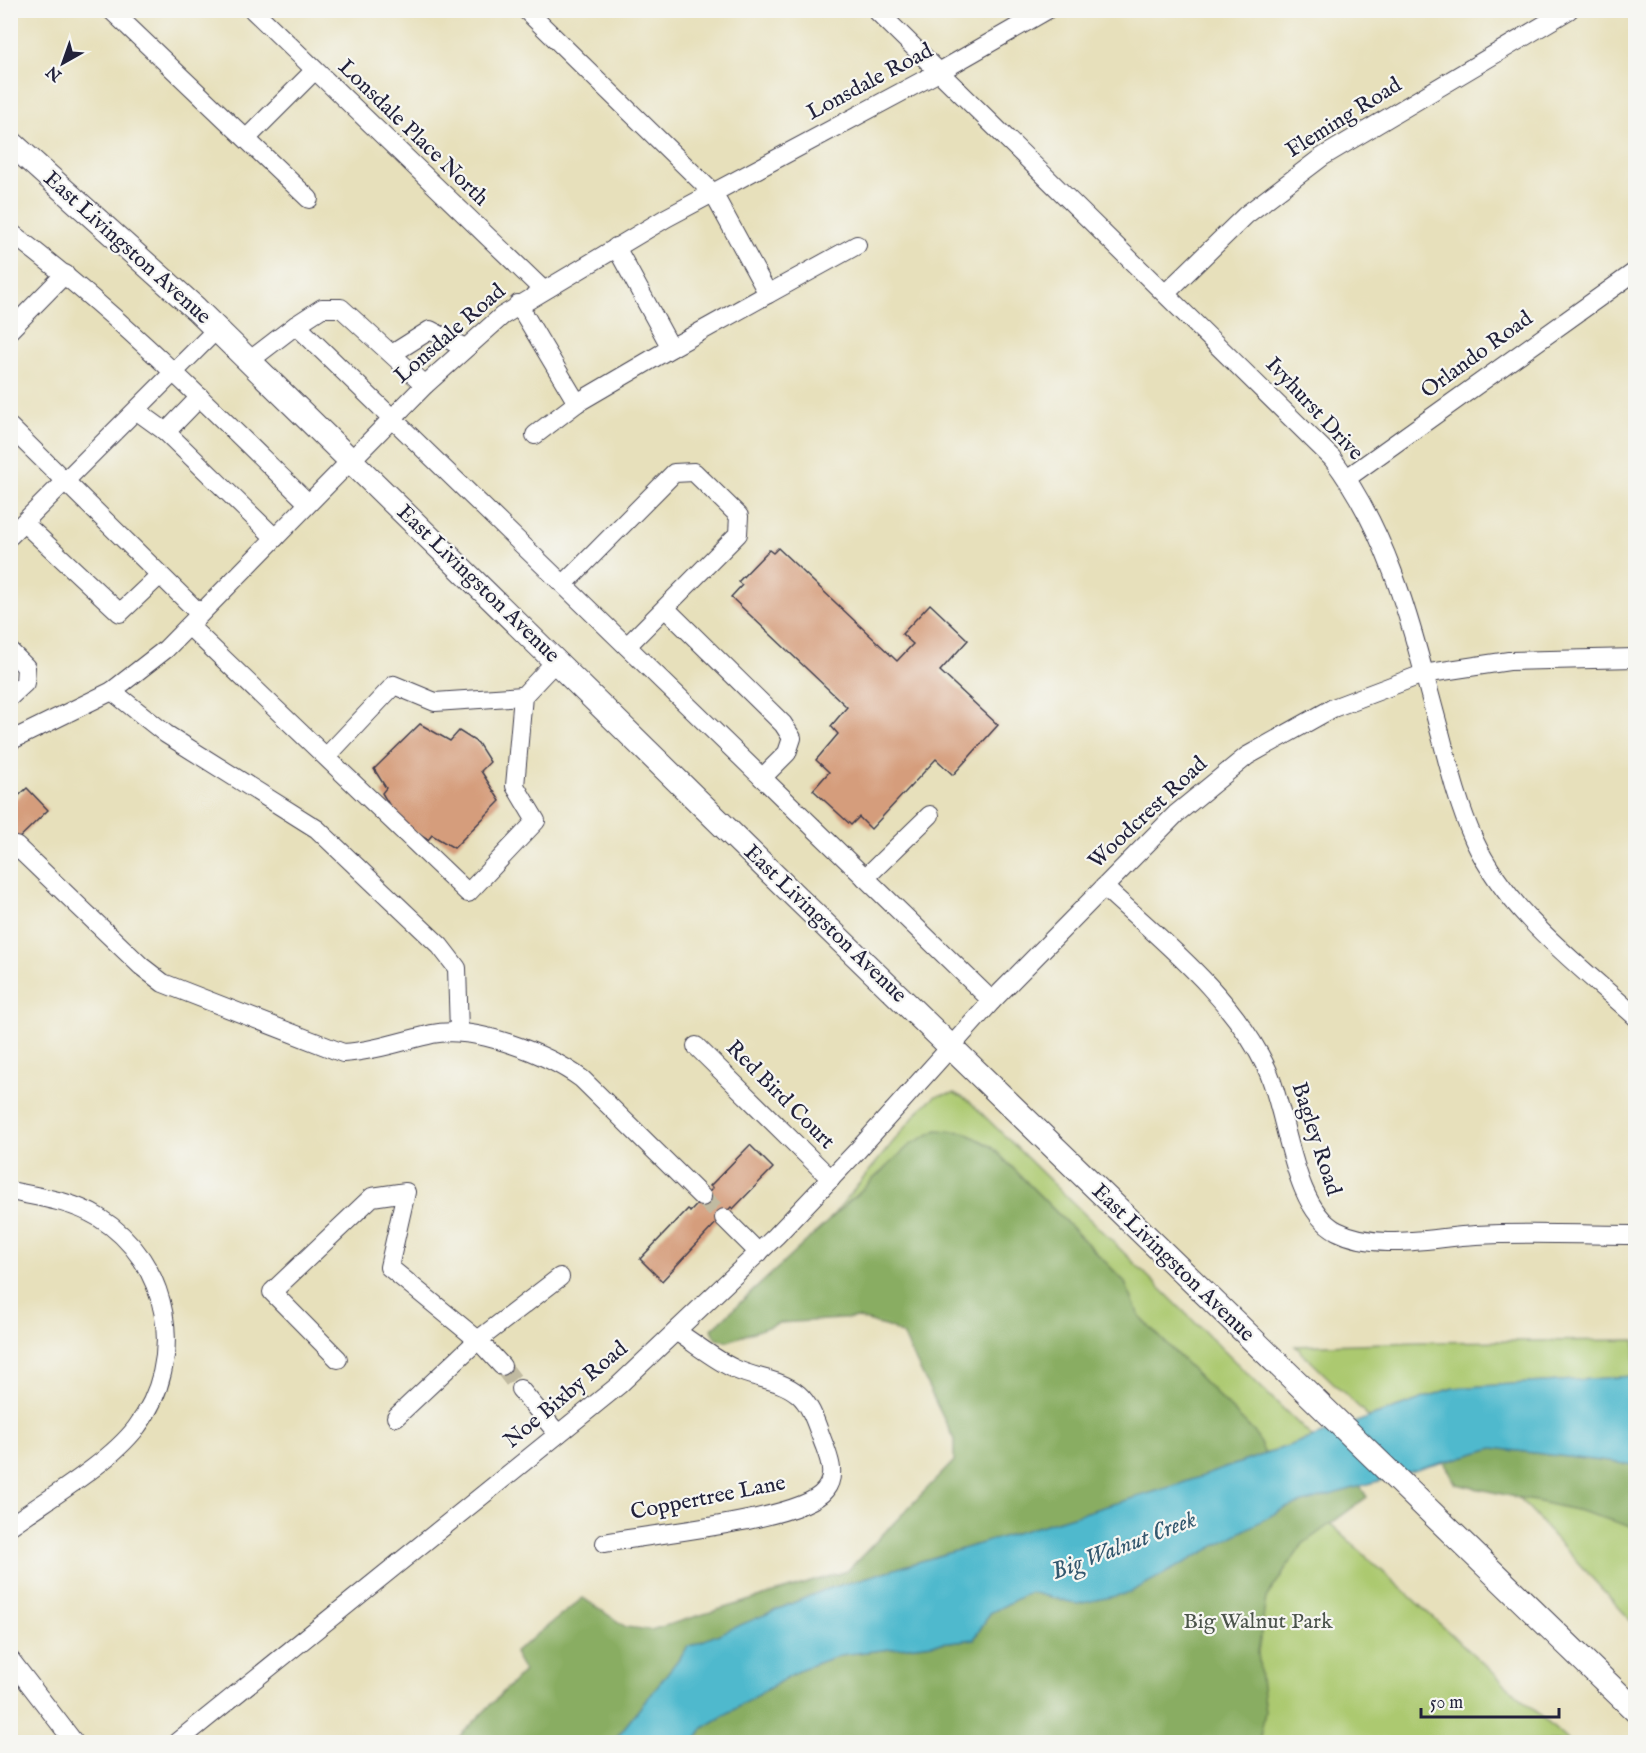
<svg xmlns="http://www.w3.org/2000/svg" width="1646" height="1753" font-family="'IM FELL English',serif">
<style>
.green{fill:#acc970;stroke:#677656;stroke-width:1.5}
.forest{fill:#89ad62;stroke:#56684e;stroke-width:1.5}
.water{fill:#4fb9cd;stroke:#386e84;stroke-width:1.5}
.building{fill:#d59d7c}
.lines{fill:none;stroke-linecap:round;stroke-linejoin:round}
.minor-tunnel{stroke:#c0baa1;stroke-width:18;stroke-dasharray:18 9;stroke-linecap:butt}
.minor-casing{stroke:#403e4e;stroke-width:20}
.major-casing{stroke:#403e4e;stroke-width:26}
.minor{stroke:#fff;stroke-width:18}
.major{stroke:#fff;stroke-width:24}
.labels{text-anchor:middle;dominant-baseline:central;stroke-width:4.5;stroke-linejoin:round;paint-order:stroke}
.street-label{font-size:22px;fill:#22223b;stroke:#f6f6f2}
.park-label{font-size:22px;fill:#4b544b;stroke:#f6f6f2}
.water-label{font-size:24px;font-style:italic;fill:#32576e;stroke:#f6f6f2}
</style>
<rect width="100%" height="100%" fill="#f6f6f2"/>
<filter id="ink" filterUnits="userSpaceOnUse"><feTurbulence type="fractalNoise" baseFrequency=".0167" numOctaves="2"/><feDisplacementMap in="SourceGraphic" scale="12" xChannelSelector="R" yChannelSelector="G"/><feConvolveMatrix kernelMatrix="1 2 1 2 8 2 1 2 1" color-interpolation-filters="sRGB"/></filter>
<filter id="wash" filterUnits="userSpaceOnUse"><feTurbulence type="fractalNoise" baseFrequency=".008" numOctaves="4" result="noise"/><feDisplacementMap in="SourceGraphic" scale="24" xChannelSelector="R" yChannelSelector="G"/><feGaussianBlur stdDeviation="1.35" result="paint"/><feColorMatrix in="noise" values="0 0 0 0 0 0 0 0 0 0 0 0 0 0 0 0 0 1.4 0 .05"/><feComposite in="paint" operator="in"/></filter>
<g filter="url(#wash)">
<rect width="100%" height="100%" fill="#e7e0bb"/>
<!-- green -->
<g class="green">
<path d="M954,1093L969,1101L1312,1437L1265,1454L1254,1433L1140,1317L1124,1281L991,1146L964,1132L911,1144L829,1220L921,1108L936,1096Z"/>
<path d="M1635,1340V1376L1453,1388L1369,1417L1295,1346L1419,1342Z"/>
<path d="M1635,1429V1625L1461,1435Z"/>
<path d="M1286,1483L1569,1742H648Z"/>
</g>
<!-- forest -->
<g class="forest">
<path d="M937,1130L964,1132L991,1146L1124,1281L1140,1317L1255,1433L1265,1454L1174,1486L824,1590L688,1647L613,1742H454L524,1671L514,1653L583,1598L626,1627L651,1630L847,1571L954,1461V1440L903,1335L891,1328L857,1318L779,1323L728,1341L716,1339L712,1329L911,1144Z"/>
<path d="M1493,1448L1635,1465V1528L1580,1511L1456,1484L1444,1462Z"/>
<path d="M1360,1486L1367,1497L1303,1544L1266,1598L1258,1653L1265,1712L1259,1742H695L703,1728L801,1669L840,1655L974,1639L990,1613L1030,1592L1078,1604L1230,1537L1285,1508Z"/>
</g>
<!-- water -->
<path class="water" d="M1635,1376V1465L1493,1448L1285,1508L1129,1593L1078,1604L1030,1592L990,1613L974,1639L840,1655L801,1669L703,1728L695,1742H613L688,1647L824,1590L1174,1486L1453,1388Z"/>
<g id="blocks">
<!-- building -->
<g class="building">
<path d="M778,548L897,661L913,644L902,634L930,604L968,640L940,671L998,725L953,775L936,759L871,829L859,817L851,825L813,790L829,772L816,760L838,734L831,726L847,707L731,597L742,585L738,582L769,550L773,553Z"/>
<path d="M420,724L450,741L459,731L478,743L490,762L481,771L500,801L454,848L432,835L428,840L400,823L382,793L386,788L374,769Z"/>
<path d="M27,788L48,810L10,847V804Z"/>
<path d="M750,1145L773,1168L733,1209L731,1207L662,1281L640,1259L688,1209L690,1212L713,1188L710,1186Z"/>
</g>
</g>
</g>
<g filter="url(#ink)">
<use href="#blocks" fill-opacity="0" stroke="#403e4e" stroke-width="1.5"/>
<g class="lines">
<!-- minor-tunnel -->
<g class="minor-tunnel">
<path d="M702,1197L724,1218"/>
<path d="M502,1366L520,1389"/>
</g>
<defs>
<g id="minor">
<path d="M111,10L309,199"/>
<path d="M253,10L542,289"/>
<path d="M526,10L713,193L768,294L671,348"/>
<path d="M876,10L1332,458C1394,540 1414,639 1441,736C1450,771 1459,807 1474,840C1508,913 1578,964 1636,1017"/>
<path d="M247,138L314,71"/>
<path d="M10,232C118,313 212,409 308,503"/>
<path d="M1166,293L1246,215L1322,157L1569,10"/>
<path d="M768,294L857,245"/>
<path d="M518,304L577,403"/>
<path d="M296,325L322,308H341L425,385"/>
<path d="M10,330L65,274"/>
<path d="M392,354L430,330L465,348"/>
<path d="M249,361L296,325L992,1001"/>
<path d="M137,411L166,432L275,538"/>
<path d="M10,427L200,614"/>
<path d="M166,432L200,397"/>
<path d="M535,435L577,403L671,348L616,247"/>
<path d="M1347,478L1636,271"/>
<path d="M24,523L120,613L160,575"/>
<path d="M10,536L217,329"/>
<path d="M564,584L674,473L694,472L739,516L738,534L627,646"/>
<path d="M665,608L783,724L792,738L787,753L762,778"/>
<path d="M189,626L468,893L536,821L515,786L523,696L557,660"/>
<path d="M10,651L26,667L25,683L10,697"/>
<path d="M112,691L166,734L317,829L440,946L457,968L459,1031"/>
<path d="M10,741L112,691L166,649L425,385L502,316L666,218L939,72L1047,10"/>
<path d="M327,756L394,685L435,702L523,696"/>
<path d="M16,846L141,966L163,983L343,1053C374,1051 402,1041 432,1034C475,1025 548,1054 582,1079L702,1197"/>
<path d="M865,878L930,815"/>
<path d="M1104,887C1162,941 1232,995 1267,1069C1288,1114 1292,1208 1337,1231C1378,1252 1433,1237 1476,1235C1529,1232 1583,1235 1636,1235"/>
<path d="M696,1046L831,1179"/>
<path d="M10,1191C40,1197 71,1201 98,1217C170,1261 188,1360 136,1428C108,1464 49,1498 10,1526"/>
<path d="M724,1218L759,1253"/>
<path d="M338,1359L272,1292L372,1197L406,1192L389,1267L478,1340L502,1366"/>
<path d="M520,1389L558,1434"/>
<path d="M396,1417L478,1340L560,1277"/>
<path d="M605,1543C648,1534 802,1521 825,1490C836,1476 830,1461 825,1447C817,1428 813,1407 798,1394C780,1379 756,1379 735,1369C715,1360 696,1344 677,1332"/>
<path d="M10,1659L74,1742"/>
<path d="M177,1742L619,1385L776,1236L858,1150L992,1001L1176,814L1247,756L1333,708L1423,674L1509,661L1636,658"/>
</g>
<path id="major" d="M10,142L196,309L794,895L1636,1711"/>
</defs>
<!-- minor casing -->
<use href="#minor" class="minor-casing"/>
<!-- major casing -->
<use href="#major" class="major-casing"/>
<!-- minor -->
<use href="#minor" class="minor"/>
<!-- major -->
<use href="#major" class="major"/>
</g>
</g>
<g class="labels">
<!-- street labels -->
<g class="street-label">
<text transform="translate(870 82) rotate(-28)">Lonsdale Road</text>
<text transform="translate(1344 118) rotate(-32)">Fleming Road</text>
<text transform="translate(413 133) rotate(44)">Lonsdale Place North</text>
<text transform="translate(127 248) rotate(42)">East Livingston Avenue</text>
<text transform="translate(450 334) rotate(-41)">Lonsdale Road</text>
<text transform="translate(1477 355) rotate(-36)">Orlando Road</text>
<text transform="translate(1314 409) rotate(47)">Ivyhurst Drive</text>
<text transform="translate(478 584) rotate(44)">East Livingston Avenue</text>
<text transform="translate(1148 813) rotate(-43)">Woodcrest Road</text>
<text transform="translate(825 924) rotate(44)">East Livingston Avenue</text>
<text transform="translate(780 1095) rotate(45)">Red Bird Court</text>
<text transform="translate(1316 1139) rotate(72)">Bagley Road</text>
<text transform="translate(1173 1263) rotate(44)">East Livingston Avenue</text>
<text transform="translate(566 1395) rotate(-40)">Noe Bixby Road</text>
<text transform="translate(708 1498) rotate(-11)">Coppertree Lane</text>
</g>
<!-- park labels -->
<g class="park-label">
<text x="1258" y="1622">Big Walnut Park</text>
</g>
<!-- water labels -->
<g class="water-label">
<text transform="translate(1124 1546) rotate(-21)">Big Walnut Creek</text>
</g>
</g>
<!-- margin -->
<rect width="1646" height="1753" fill="none" stroke="#f6f6f2" stroke-width="36"/>
<!-- north arrow -->
<g transform="translate(63 63) rotate(220)" stroke="#f6f6f2" stroke-width="4.5" paint-order="stroke">
<path d="M0-4.5L10 22L0 15L-10 22Z" fill="#22223b"/>
<text y="-9" font-size="16" font-weight="bold" text-anchor="middle" fill="#22223b">N</text>
</g>
<!-- scale -->
<path d="M1421 1708v9h138v-9" fill="none" stroke="#22223b" stroke-width="3"/>
<text x="1430" y="1708" font-size="18" fill="#22223b" stroke="#f6f6f2" stroke-width="4.5" paint-order="stroke">50 m</text>
</svg>
